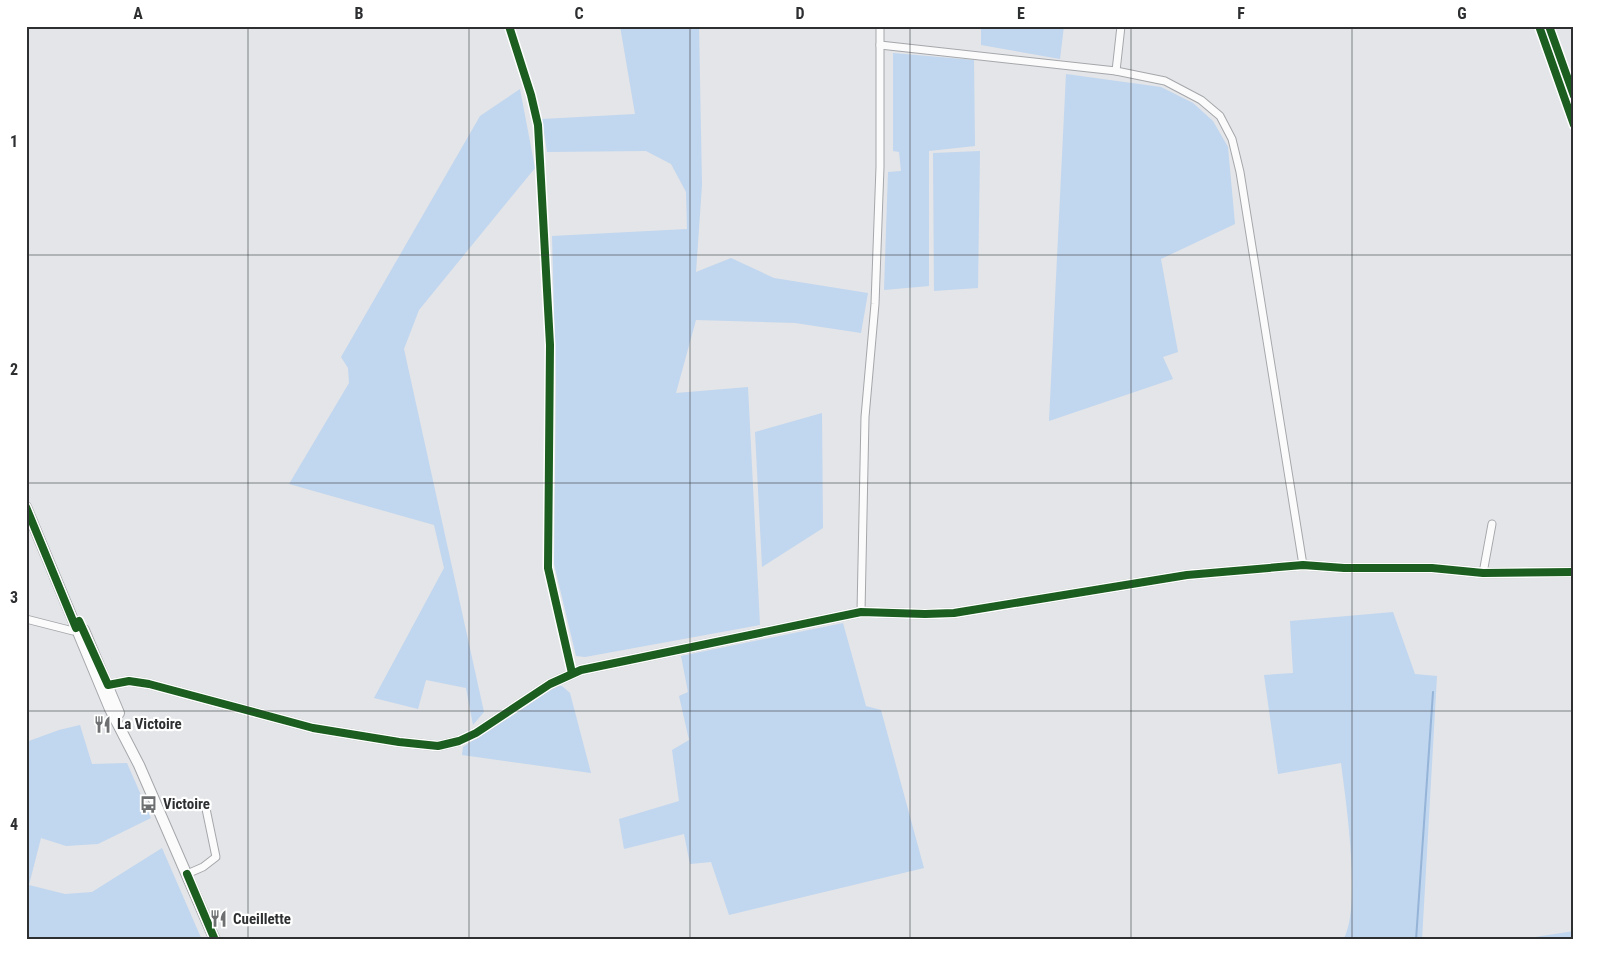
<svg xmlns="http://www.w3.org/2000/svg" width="1600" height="966" font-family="'Roboto Condensed',sans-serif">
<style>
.green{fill:#c1d6ef}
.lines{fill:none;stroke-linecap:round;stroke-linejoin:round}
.stream{stroke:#95b4d7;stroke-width:2}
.minor-casing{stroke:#a5a7aa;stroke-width:9}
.tertiary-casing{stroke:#a5a7aa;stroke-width:11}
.secondary-casing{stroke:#a5a7aa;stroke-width:12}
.minor{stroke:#fbfbfc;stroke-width:7}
.tertiary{stroke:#fbfbfc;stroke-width:9}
.secondary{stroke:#fbfbfc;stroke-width:10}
.cycleway-casing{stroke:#fff;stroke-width:11}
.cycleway{stroke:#1b5e20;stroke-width:8}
.grid{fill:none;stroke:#2d2f31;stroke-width:1;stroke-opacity:0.55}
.labels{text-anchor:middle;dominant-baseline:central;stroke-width:4.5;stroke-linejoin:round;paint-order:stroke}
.poi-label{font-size:15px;font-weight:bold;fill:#2d2f31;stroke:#fff;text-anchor:start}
.neatline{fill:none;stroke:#2d2f31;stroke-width:2}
.grid-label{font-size:16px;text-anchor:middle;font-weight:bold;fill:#2d2f31}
</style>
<rect width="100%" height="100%" fill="#e3e5e8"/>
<!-- green -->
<g class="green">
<path d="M620,26H699L702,185L696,272L731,258L774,278L868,293L861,333L795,323L696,320L676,393L748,387L760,625L585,657L576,656L554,564L556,386L552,236L687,229L686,192L671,164L646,151L547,152L542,119L635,114Z"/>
<path d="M981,26H1064L1060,59L981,45Z"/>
<path d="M893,53L974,60L975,146L929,151V286L884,290L888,172L901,171L899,152L893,151Z"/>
<path d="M1066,74L1161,87L1193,103L1213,121L1228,147L1235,224L1161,259L1178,352L1163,357L1173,379L1049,421Z"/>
<path d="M520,89L535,168L419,310L404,349L484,712L473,725L466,688L426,680L418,709L374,698L444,568L434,525L289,484L349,383L348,368L341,357L480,116Z"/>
<path d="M980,151L978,288L934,291L933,153Z"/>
<path d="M822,413L823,528L762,567L755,432Z"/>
<path d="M1393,612L1415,674L1437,676L1422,940H1343C1362,909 1346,802 1341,763L1278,774L1264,675L1293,673L1290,621Z"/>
<path d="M843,623L866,706L881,710L924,868L729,915L711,862L690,864L684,834L624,849L619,819L679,801L672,750L689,740L679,696L688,692L681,656Z"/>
<path d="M556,686H562L570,693L591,773L462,755L463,747Z"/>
<path d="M80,725L92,764L127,763L151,818L98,844L66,846L41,838L29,885L65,894L92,892L162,848L202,940H26V742L59,730Z"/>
<path d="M1574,931V940H1516Z"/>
</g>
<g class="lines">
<!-- stream -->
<path class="stream" d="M1416,940L1433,692"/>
<defs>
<g id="minor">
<path d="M509,26L531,95L538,125L550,345L548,568L572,673"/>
<path d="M880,45L1116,71L1165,81L1201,100L1220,116L1232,139L1240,172L1303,565"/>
<path d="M1116,71L1121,26"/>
<path d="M1483,573L1492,524"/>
<path d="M861,612L865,417L875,304L880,167V26"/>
<path d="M26,619L73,631L76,628"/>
<path d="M187,874L203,867L216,857L205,804"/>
</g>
<path id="tertiary" d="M108,685L129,681L149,684L313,728L399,742L438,746L459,741L476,733L550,684L581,670L861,612L925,614L954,613L1187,575L1303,565L1344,568H1432L1483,573L1574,572"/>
<g id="secondary">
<path d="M1544,26L1574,112"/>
<path d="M26,507L110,709L139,765L215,940"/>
<path d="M84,630L119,713"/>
</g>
</defs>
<!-- minor casing -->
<use href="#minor" class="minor-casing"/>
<!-- tertiary casing -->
<use href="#tertiary" class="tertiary-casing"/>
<!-- secondary casing -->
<use href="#secondary" class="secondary-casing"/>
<!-- minor -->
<use href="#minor" class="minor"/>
<!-- tertiary -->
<use href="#tertiary" class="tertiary"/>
<!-- secondary -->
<use href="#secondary" class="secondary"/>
<defs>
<g id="cycleway">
<path d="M509,26L531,95L538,125L550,345L548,568L572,673"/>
<path d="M1539,26L1574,125"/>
<path d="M1549,26L1574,96"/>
<path d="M26,507L76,628"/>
<path d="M79,621L108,685L129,681L149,684L313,728L399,742L438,746L459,741L476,733L550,684L581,670L861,612L925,614L954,613L1187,575L1303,565L1344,568H1432L1483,573L1574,572"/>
<path d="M187,874L215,940"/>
</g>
</defs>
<!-- cycleway casing -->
<use href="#cycleway" class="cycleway-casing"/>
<!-- cycleway -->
<use href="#cycleway" class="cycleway"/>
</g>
<!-- grid -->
<path class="grid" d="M248,26V940M469,26V940M690,26V940M910,26V940M1131,26V940M1352,26V940M26,255H1574M26,483H1574M26,711H1574"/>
<!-- icons -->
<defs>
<symbol id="restaurant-bare" viewBox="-9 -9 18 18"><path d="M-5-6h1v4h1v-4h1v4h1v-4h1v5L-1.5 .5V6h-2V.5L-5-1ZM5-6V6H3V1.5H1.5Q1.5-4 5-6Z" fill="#6d6f71" stroke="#fff" stroke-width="2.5" paint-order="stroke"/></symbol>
<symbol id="bus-bare" viewBox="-9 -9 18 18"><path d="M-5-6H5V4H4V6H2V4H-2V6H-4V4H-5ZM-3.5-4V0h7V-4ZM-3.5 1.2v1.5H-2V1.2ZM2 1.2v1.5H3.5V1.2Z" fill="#6d6f71" stroke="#fff" stroke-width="2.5" paint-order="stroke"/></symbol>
</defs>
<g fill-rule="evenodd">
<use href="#restaurant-bare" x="90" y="712" width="25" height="25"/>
<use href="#bus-bare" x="136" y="792" width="25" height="25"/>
<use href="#restaurant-bare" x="206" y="906" width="25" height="25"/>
</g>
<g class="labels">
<!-- poi labels -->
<g class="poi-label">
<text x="117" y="724">La Victoire</text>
<text x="163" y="804">Victoire</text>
<text x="233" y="919">Cueillette</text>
</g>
</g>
<!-- border -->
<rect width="1600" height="966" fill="none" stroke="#ffffff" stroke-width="55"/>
<rect x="28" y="28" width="1544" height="910" class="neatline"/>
<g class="grid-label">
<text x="138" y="19">A</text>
<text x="359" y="19">B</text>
<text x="579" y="19">C</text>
<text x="800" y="19">D</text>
<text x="1021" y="19">E</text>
<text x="1241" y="19">F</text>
<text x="1462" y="19">G</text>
<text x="14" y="147">1</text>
<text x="14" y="375">2</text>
<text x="14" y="603">3</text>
<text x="14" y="830">4</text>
</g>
</svg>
